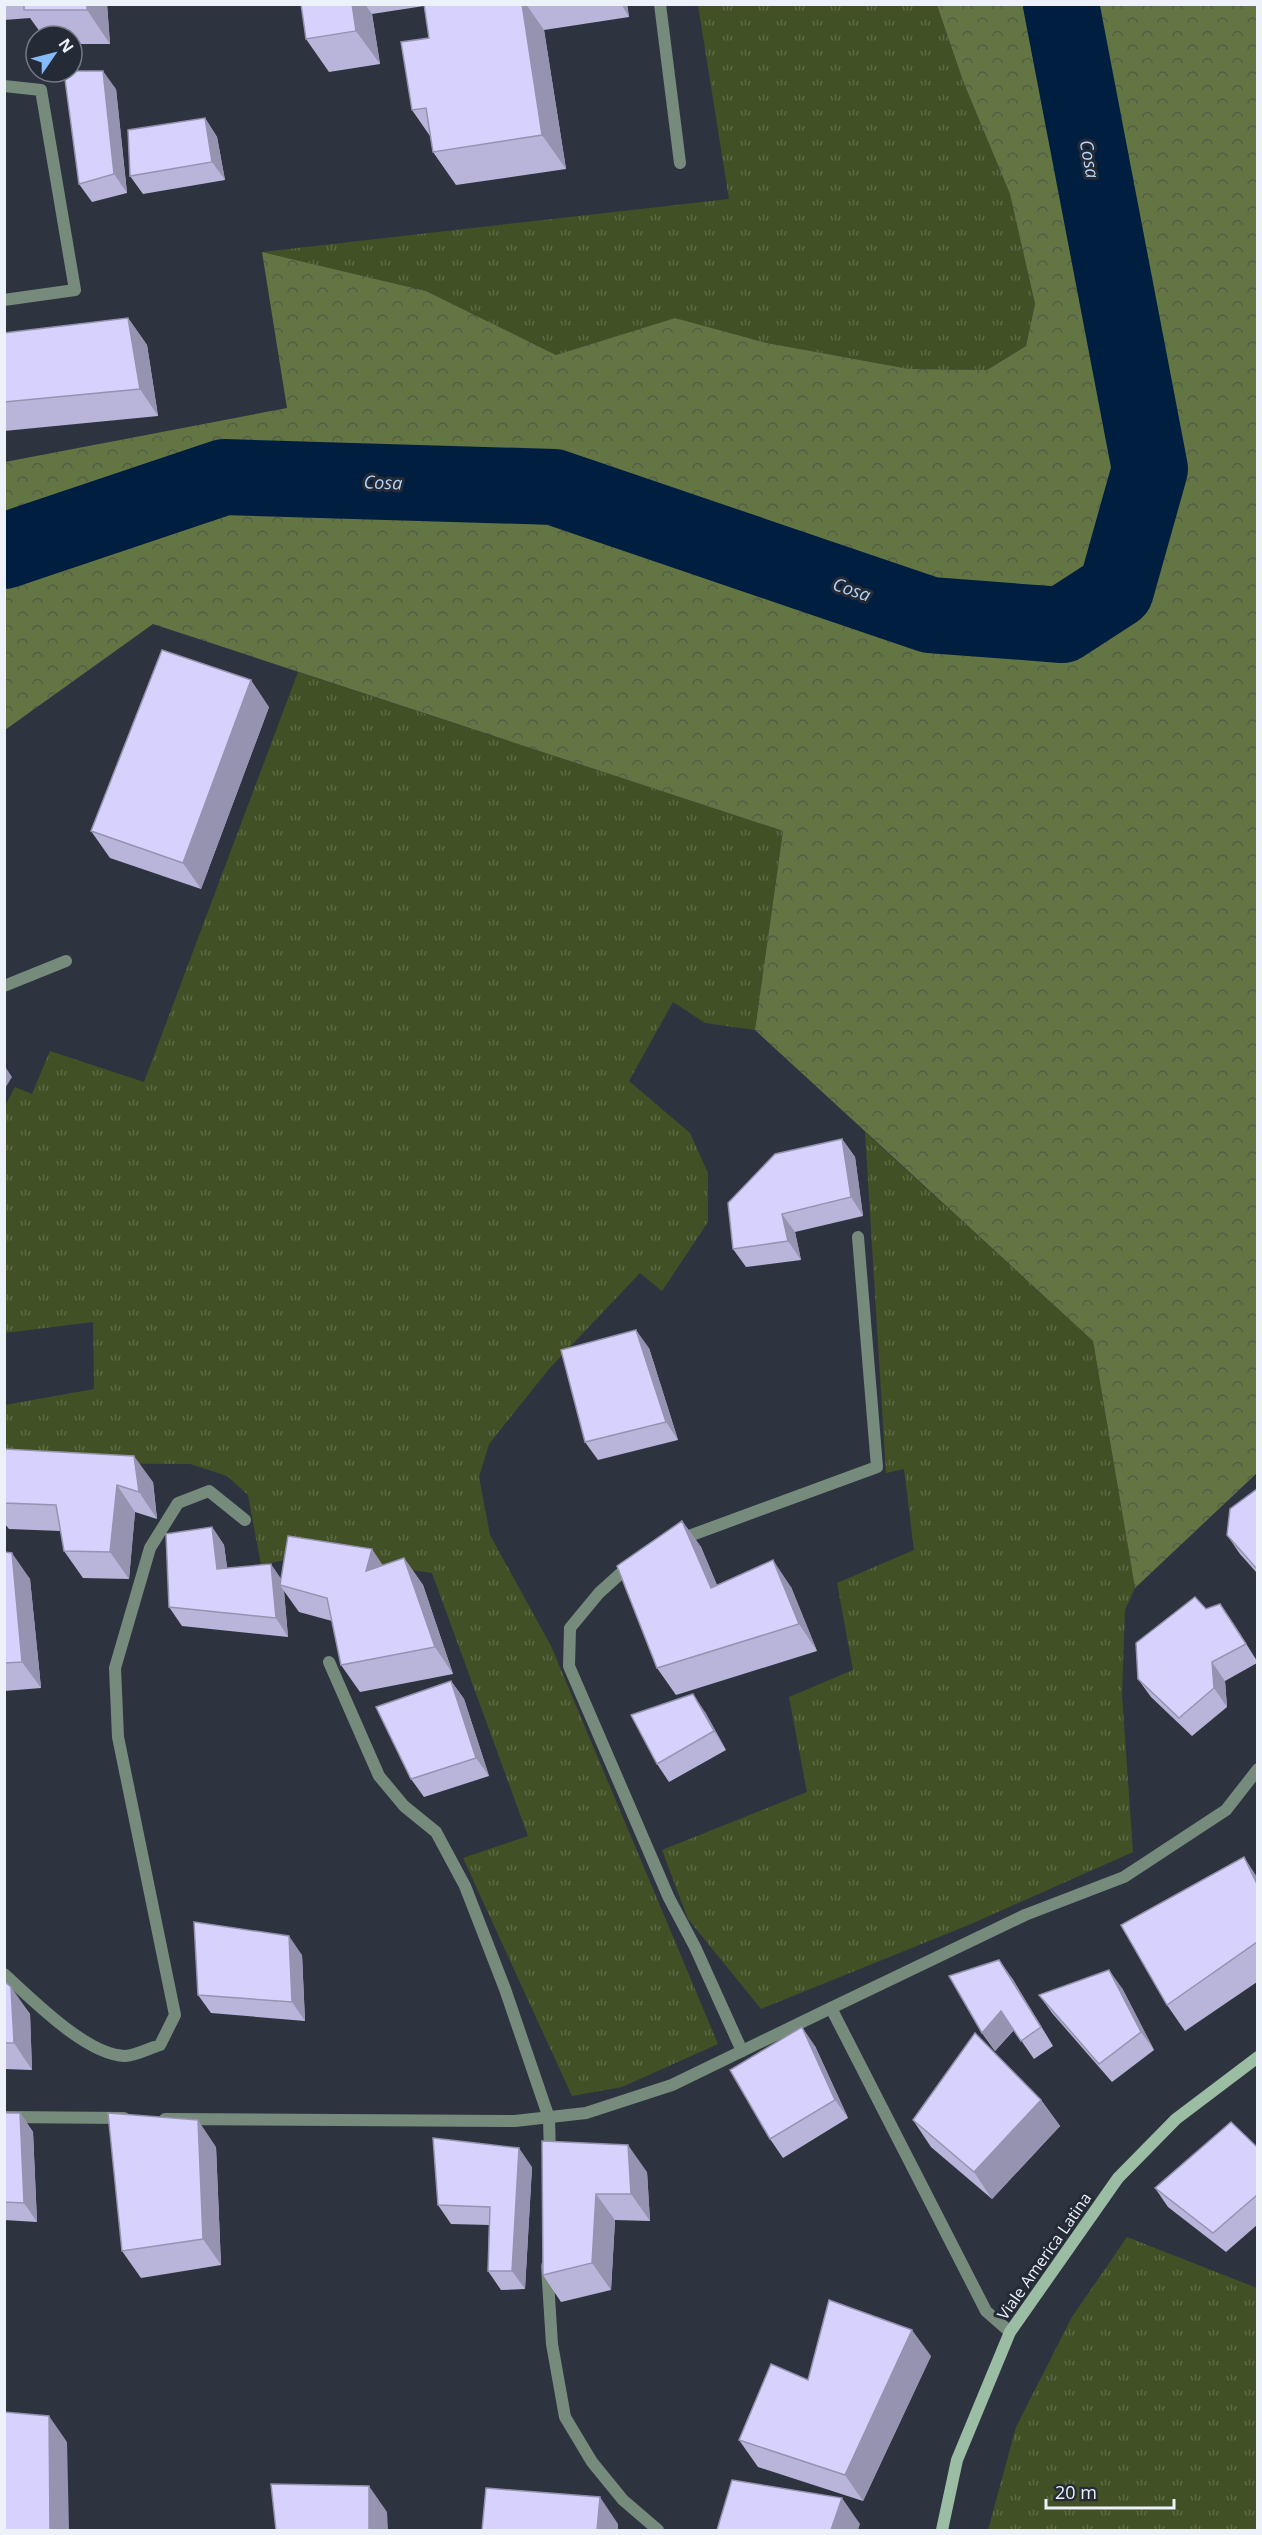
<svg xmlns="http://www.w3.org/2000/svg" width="1262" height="2535" font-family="'Open Sans',sans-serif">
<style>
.grass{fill:url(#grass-tufts)}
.forest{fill:url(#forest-crowns)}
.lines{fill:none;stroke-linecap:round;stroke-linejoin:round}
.river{stroke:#001f40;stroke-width:76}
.service{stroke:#778b7c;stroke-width:12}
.minor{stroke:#778b7c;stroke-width:12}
.secondary{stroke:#9bbda4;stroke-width:12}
.wall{fill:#b9b5da}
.shaded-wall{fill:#9693b1}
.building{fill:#d7d2fd;stroke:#9693b1;stroke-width:1.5}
.labels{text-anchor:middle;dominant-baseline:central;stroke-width:6;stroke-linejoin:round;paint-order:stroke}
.street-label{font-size:16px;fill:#edf2fa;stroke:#242a36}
.water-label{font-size:18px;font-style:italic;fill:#b5d6fa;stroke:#242a36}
</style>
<defs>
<pattern id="grass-tufts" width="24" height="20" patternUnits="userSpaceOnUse" patternTransform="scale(1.5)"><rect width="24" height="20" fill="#425025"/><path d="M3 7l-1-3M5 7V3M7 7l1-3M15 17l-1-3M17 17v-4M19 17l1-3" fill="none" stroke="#5e6a46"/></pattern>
<pattern id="forest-crowns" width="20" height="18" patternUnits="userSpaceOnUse" patternTransform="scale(1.5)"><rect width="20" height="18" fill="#647544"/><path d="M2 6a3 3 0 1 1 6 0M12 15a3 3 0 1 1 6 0" fill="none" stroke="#545d48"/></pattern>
</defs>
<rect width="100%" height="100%" fill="#2d3440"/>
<!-- grass -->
<g class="grass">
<path d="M698,5H937L963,81L1010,194L1035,304L1026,346L987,370L909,369L767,343L675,318L556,355L426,291L262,252L729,199Z"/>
<path d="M298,672L783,831L755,1030L705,1023L673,1002L629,1081L690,1133L708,1173V1222L662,1291L640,1273L549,1369L489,1444L479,1477L490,1535L551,1646L718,2044L622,2087L572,2096L463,1858L528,1836L432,1573L308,1555L261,1565L248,1495L227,1476L190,1464L5,1463V1405L94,1389L93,1322L5,1333V1106L15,1087L32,1094L50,1051L144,1082Z"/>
<path d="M865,1132L1093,1341L1135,1588L1125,1610L1122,1695L1133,1852L971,1924L761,2009L688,1919L662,1850L807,1792L789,1697L853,1670L837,1583L914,1550L904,1469L886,1473Z"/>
<path d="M1127,2237L1257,2288V2530H988L1016,2427L1072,2317Z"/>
</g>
<!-- forest -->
<path class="forest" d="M937,5H1257V1473L1135,1588L1093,1341L755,1030L783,831L153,624L5,730V462L287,408L262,252L426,291L556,355L675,318L767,343L909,369L987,370L1026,346L1035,304L1010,194L963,81Z"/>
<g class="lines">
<!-- river -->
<path class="river" d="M4,551L224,477L554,487L930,615L1062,625L1116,590L1150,469L1061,4"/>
<!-- service -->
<g class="service">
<path d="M660,4L680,163"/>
<path d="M4,86L41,90L75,290L4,300"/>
<path d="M4,986L66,961"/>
<path d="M678,1540L877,1467L858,1237"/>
<path d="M631,1564L599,1593L570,1628L569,1666L669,1898L695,1947L742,2051"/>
<path d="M329,1662L379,1776L404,1806L436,1832L465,1886L505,1989L549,2118"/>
</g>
<!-- minor -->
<g class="minor">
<path d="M4,1974C32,1999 86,2055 125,2056C135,2056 150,2048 160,2045L175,2015L118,1737L115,1668L150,1548L178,1503L209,1491L245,1520"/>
<path d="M831,2008L1025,1915L1124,1877L1226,1810L1258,1769"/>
<path d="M4,2117L124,2118"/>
<path d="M549,2118L550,2156"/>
<path d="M165,2119L515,2121L586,2113L672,2085L831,2008L986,2311L1010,2332"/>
<path d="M547,2266L552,2344L565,2417L592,2462L623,2500L658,2530"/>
</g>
<!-- secondary -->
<path class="secondary" d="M942,2530L957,2460L1010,2332L1118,2178L1176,2119L1258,2057"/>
</g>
<!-- wall -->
<g class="wall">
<path d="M4,4H107L110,44H72V36H43L30,18L4,20Z"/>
<path d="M301,4H627L629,17L544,30L566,169L456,185L433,152L430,136L412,110L429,38L424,6L372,14L380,64L329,72L306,39Z"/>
<path d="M116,89L127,193L92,202L79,184Z"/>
<path d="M205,118L217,137L225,180L143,194L130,176Z"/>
<path d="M128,318L147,345L158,416L4,431V333Z"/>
<path d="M269,707L201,889L110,858L91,831Z"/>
<path d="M842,1139L855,1157L863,1216L795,1232L801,1260L746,1267L733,1249Z"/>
<path d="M649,1348L678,1440L598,1460L585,1442Z"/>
<path d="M4,1449L153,1482L157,1519L135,1512L129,1579L83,1578L64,1551L61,1531L9,1529L4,1523Z"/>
<path d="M1257,1489V1573L1240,1554L1227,1535Z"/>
<path d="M682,1521L701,1547L717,1585L791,1587L817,1651L676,1695L657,1668Z"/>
<path d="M212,1527L224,1545L227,1568L281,1579L383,1565L404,1558L423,1585L453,1674L360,1692L341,1665L332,1621L299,1612L284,1591L288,1637L182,1626L169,1607Z"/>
<path d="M4,1552L30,1579L41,1688L4,1691Z"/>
<path d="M1206,1609L1233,1623L1257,1661V1663L1225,1681L1227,1707L1192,1736L1151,1697L1138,1679Z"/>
<path d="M451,1681L464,1699L489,1776L424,1797L411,1779Z"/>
<path d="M705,1712L726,1750L669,1782L657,1764Z"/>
<path d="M1257,1877V1982L1185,2031L1167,2005Z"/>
<path d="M302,1955L305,2021L211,2013L198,1995Z"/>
<path d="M1012,1978L1053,2046L1034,2059L1014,2030L995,2051L982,2033Z"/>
<path d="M4,1981L30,2014L32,2070L4,2069Z"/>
<path d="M1122,1988L1154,2050L1112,2082L1052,2013L1039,1995Z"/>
<path d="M815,2046L848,2118L783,2158L770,2139Z"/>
<path d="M1041,2100L1060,2126L992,2199L931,2147L913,2120Z"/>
<path d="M4,2113H20L33,2132L37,2222L4,2220Z"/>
<path d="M542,2141L647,2172L650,2221L615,2220L611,2290L561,2302L543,2275Z"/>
<path d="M216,2147L221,2265L141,2278L122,2251Z"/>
<path d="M1257,2147V2225L1226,2252L1168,2207L1155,2188Z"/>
<path d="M532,2167L525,2289L501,2290L488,2271L489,2225L451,2224L438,2205Z"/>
<path d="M931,2356L863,2501L758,2467L739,2440L808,2380Z"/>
</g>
<!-- shaded-wall -->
<g class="shaded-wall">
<path d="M87,4H107L110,44L87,10Z"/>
<path d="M352,4H365L372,14L380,64L356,31Z"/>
<path d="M522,4H526L544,30L566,169L542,135Z"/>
<path d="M621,4H627L629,17Z"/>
<path d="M103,71L116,89L127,193L114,174Z"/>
<path d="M205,118L217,137L225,180L212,162Z"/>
<path d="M128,318L147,345L158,416L140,389Z"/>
<path d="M251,680L269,707L201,889L183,863Z"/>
<path d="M6,1068L12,1077L4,1090V1070Z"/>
<path d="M842,1139L855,1157L863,1216L851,1197Z"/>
<path d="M782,1214L795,1232L801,1260L788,1241Z"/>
<path d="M636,1330L649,1348L678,1440L666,1422Z"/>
<path d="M134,1456L153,1482L157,1519L139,1492Z"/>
<path d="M117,1485L135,1512L129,1579L110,1552Z"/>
<path d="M682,1521L701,1547L729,1615L711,1588Z"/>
<path d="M212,1527L224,1545L230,1587L217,1569Z"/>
<path d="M372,1549L390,1576L366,1571Z"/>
<path d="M12,1553L30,1579L41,1688L22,1662Z"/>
<path d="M404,1558L423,1585L453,1674L435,1647Z"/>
<path d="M773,1560L791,1587L817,1651L799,1624Z"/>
<path d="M271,1564L284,1583L280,1585L284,1591L288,1637L276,1618Z"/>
<path d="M1220,1604L1233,1623L1257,1661L1246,1644Z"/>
<path d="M1212,1662L1225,1681L1227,1707L1214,1688Z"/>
<path d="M451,1681L464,1699L489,1776L476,1758Z"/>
<path d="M693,1694L705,1712L726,1750L714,1731Z"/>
<path d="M1244,1857L1257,1877V1884Z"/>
<path d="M289,1936L302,1955L305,2021L292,2002Z"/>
<path d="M999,1960L1012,1978L1053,2046L1041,2027Z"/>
<path d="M1109,1970L1122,1988L1154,2050L1141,2032Z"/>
<path d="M11,1987L30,2014L32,2070L14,2043Z"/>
<path d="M1001,2011L1014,2029L995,2051L982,2033Z"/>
<path d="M802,2027L815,2046L848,2118L835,2100Z"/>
<path d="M1041,2100L1060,2126L992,2199L974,2172Z"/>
<path d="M20,2113L33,2132L37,2222L24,2203Z"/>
<path d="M198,2120L216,2147L221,2265L203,2239Z"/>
<path d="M628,2145L647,2172L650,2221L631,2194Z"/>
<path d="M519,2148L532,2167L525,2289L512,2271Z"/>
<path d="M596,2194L615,2220L611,2290L592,2263Z"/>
<path d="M912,2330L931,2356L863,2501L845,2475Z"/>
<path d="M49,2416L67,2442L69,2530H50Z"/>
<path d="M369,2486L387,2512L388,2530H369Z"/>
<path d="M600,2497L618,2524V2530H597Z"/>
<path d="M842,2498L860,2524L858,2530H831Z"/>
</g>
<!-- building -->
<g class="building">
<rect x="24" y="4" width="63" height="6"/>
<path d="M301,4H352L356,31L306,39Z"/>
<path d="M424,4H522L542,135L433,152L426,108L412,110L401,42L429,38Z"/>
<path d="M72,71H103L114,174L79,184L64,72Z"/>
<path d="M205,118L212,162L130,176L128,130Z"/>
<path d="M128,318L140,389L4,402V333Z"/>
<path d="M162,650L251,680L183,863L91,831Z"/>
<path d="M842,1139L851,1197L782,1214L788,1241L733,1249L728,1203L775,1154Z"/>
<path d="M636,1330L666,1422L585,1442L561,1350Z"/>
<path d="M4,1449L134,1456L139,1492L117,1485L110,1552L64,1551L56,1505L4,1503Z"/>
<path d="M1257,1489V1569L1227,1535L1230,1509Z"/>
<path d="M682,1521L711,1588L773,1560L799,1624L657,1668L617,1566Z"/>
<path d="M212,1527L217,1569L271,1564L276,1618L169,1607L166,1534Z"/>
<path d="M288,1536L372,1549L366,1571L404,1558L435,1647L341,1665L327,1598L280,1585Z"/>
<path d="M4,1552L12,1553L22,1662L4,1663Z"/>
<path d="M1195,1597L1206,1609L1220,1604L1246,1644L1212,1662L1214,1688L1179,1718L1138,1679L1136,1643Z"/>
<path d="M451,1681L476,1758L411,1779L376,1707Z"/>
<path d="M693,1694L714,1731L657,1764L631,1715Z"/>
<path d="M1244,1857L1257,1884V1942L1167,2005L1121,1925Z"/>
<path d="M194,1922L289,1936L292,2002L198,1995Z"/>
<path d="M999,1960L1041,2027L1021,2041L1001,2011L982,2033L949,1976Z"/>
<path d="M1109,1970L1141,2032L1099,2064L1039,1995Z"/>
<path d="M4,1981L11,1987L14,2043H4Z"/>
<path d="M802,2027L835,2100L770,2139L730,2070Z"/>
<path d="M975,2033L1041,2100L974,2172L913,2120Z"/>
<path d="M4,2113H20L24,2203L4,2202Z"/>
<path d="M108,2113L198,2120L203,2239L122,2251Z"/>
<path d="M1231,2122L1257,2147V2195L1213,2233L1155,2188Z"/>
<path d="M433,2138L519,2148L512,2271H488L490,2207L438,2205Z"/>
<path d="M542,2141L628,2145L631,2194H596L592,2263L543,2275Z"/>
<path d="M829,2300L912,2330L845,2475L739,2440L771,2364L808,2380Z"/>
<path d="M4,2412L49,2416L50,2530H4Z"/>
<path d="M732,2480L842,2498L831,2530H717Z"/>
<path d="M271,2484L369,2486V2530H276Z"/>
<path d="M486,2488L600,2497L597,2530H482Z"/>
</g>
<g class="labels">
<!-- street labels -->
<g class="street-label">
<text transform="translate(1044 2256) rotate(-55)">Viale America Latina</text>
</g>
<!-- water labels -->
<g class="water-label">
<text transform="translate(1090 159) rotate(79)">Cosa</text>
<text transform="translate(383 482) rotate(2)">Cosa</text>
<text transform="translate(852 589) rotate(19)">Cosa</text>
</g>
</g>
<!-- border -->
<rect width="1262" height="2535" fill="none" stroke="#edf2fa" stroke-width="12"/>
<!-- north arrow -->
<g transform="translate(54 54) rotate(55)"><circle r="28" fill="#242a36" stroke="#747a84" stroke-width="1.5"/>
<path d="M0-4.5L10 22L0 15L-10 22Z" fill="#84bcfb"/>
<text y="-9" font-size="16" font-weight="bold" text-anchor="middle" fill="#edf2fa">N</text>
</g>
<!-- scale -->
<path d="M1046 2499v9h128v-9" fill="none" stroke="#edf2fa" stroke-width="3"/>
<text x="1055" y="2499" font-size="18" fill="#edf2fa" stroke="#242a36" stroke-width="4.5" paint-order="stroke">20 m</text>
</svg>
